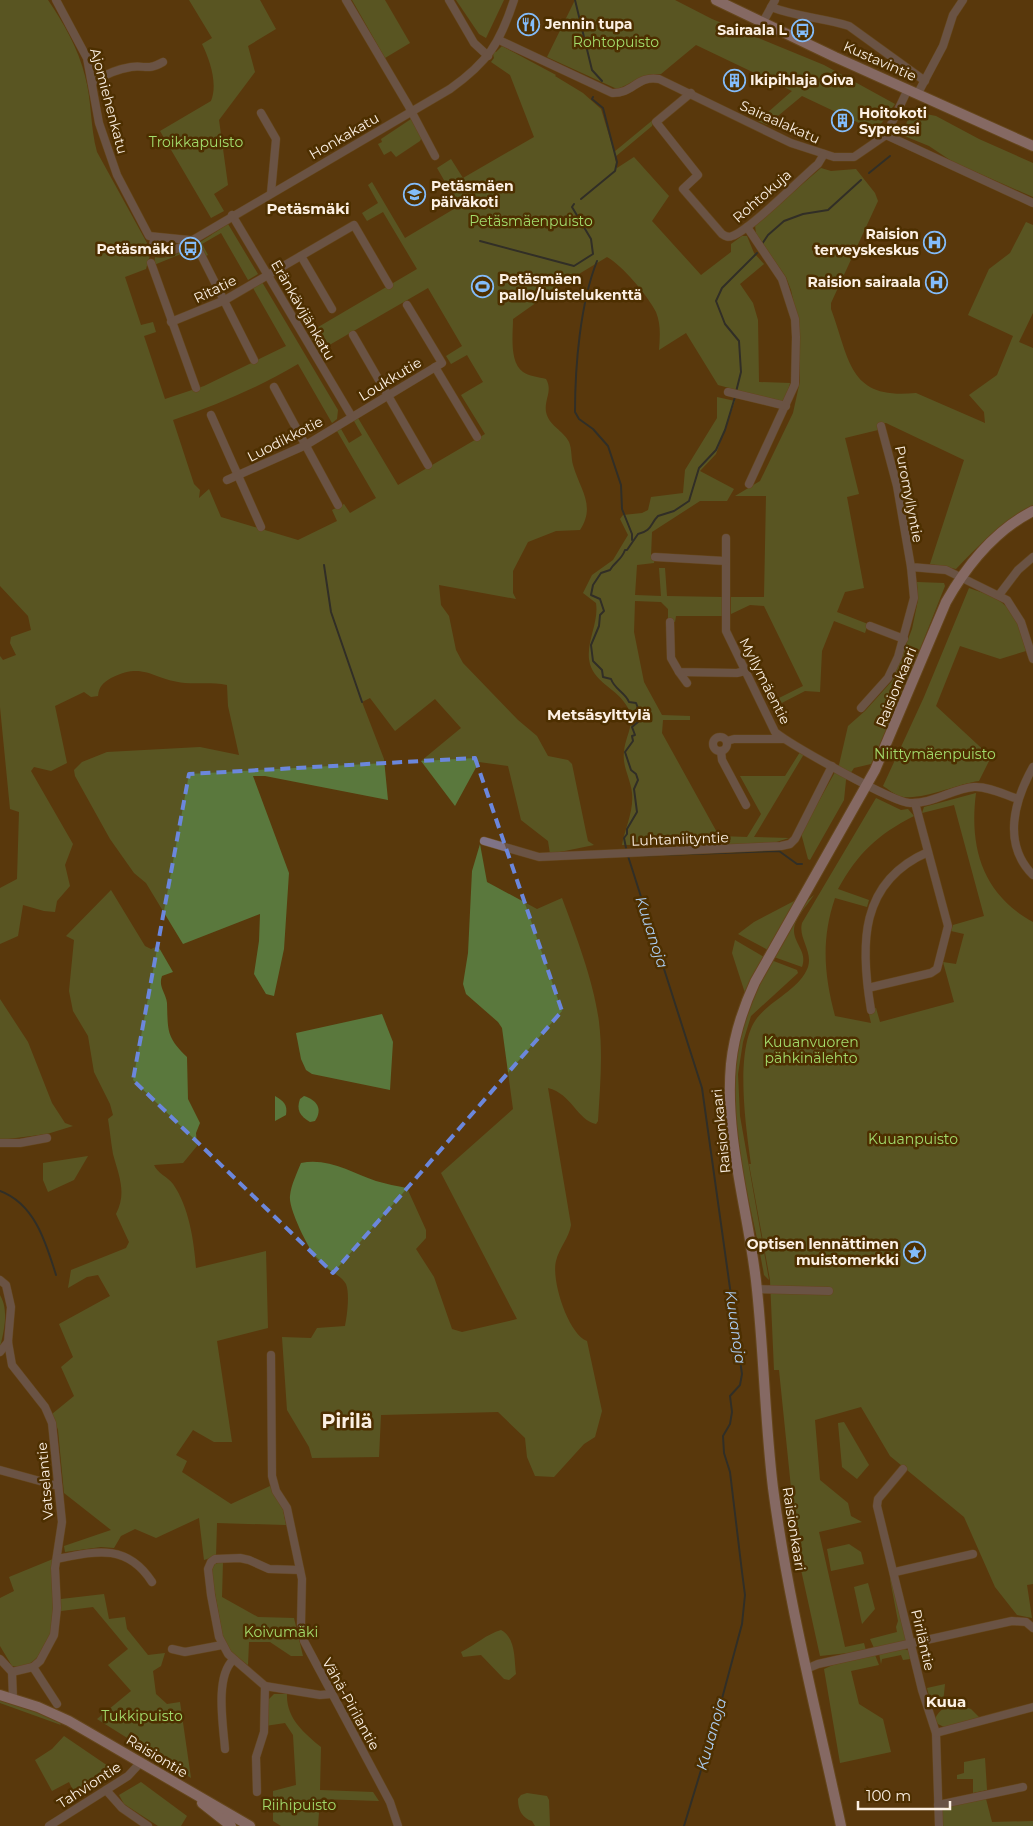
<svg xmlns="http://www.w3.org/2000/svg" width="1033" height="1826" font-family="Montserrat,sans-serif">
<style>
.green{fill:#5a783d}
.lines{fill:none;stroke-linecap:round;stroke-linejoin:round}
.stream{stroke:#002345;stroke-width:2}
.minor-casing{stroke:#73562e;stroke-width:9}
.major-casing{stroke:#73562e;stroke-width:12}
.minor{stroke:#7f7387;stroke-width:8}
.major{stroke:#bba4cc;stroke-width:10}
.marked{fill:none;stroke:#6b87dc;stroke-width:4;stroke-dasharray:10 6;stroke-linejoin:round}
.labels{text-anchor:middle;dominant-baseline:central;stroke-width:5;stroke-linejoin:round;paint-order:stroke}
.poi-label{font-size:14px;font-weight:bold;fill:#fcf0e3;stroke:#4d2f00;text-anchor:start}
.park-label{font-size:14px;fill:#a3dc6b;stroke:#4d2f00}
.street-label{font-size:14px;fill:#fcf0e3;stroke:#4d2f00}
.neighbourhood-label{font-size:15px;font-weight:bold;fill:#fcf0e3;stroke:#4d2f00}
.water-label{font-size:15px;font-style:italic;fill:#accdf1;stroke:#4d2f00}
.district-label{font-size:19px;font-weight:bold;fill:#fcf0e3;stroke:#4d2f00}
</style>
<rect width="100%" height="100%" fill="#59390c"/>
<!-- green -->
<g class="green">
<path d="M0,0H48C63,22 79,50 85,76C92,101 90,127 97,152L147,243L150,255L146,269L125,277L141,325L153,322L156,332L144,336L165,399L204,386L286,346L253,288L262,282L338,410L337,419L332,423L298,364C258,388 216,405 173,420L194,484L200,490L199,498L209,489L221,517L298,540L337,521L332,510L344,504L350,513L376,498L337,431L341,429L349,443L362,435L354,421L358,418L398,485L485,434L461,395L483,382L467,355L451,364L446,356L462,346L428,288L319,351L308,333L417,269L383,212L367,221L362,213L378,203L368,185L372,182L405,238L459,206L437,168L451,159L463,178L534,137L510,75L491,62L494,58L492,50L496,52L502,46L556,75L555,76L583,93L601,109L614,152L654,119L652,126L615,157L617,168L634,157L669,196L652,221L701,275L731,252V244L742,236H747L754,253L764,264L740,284L753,303L758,320L759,382L790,383L785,403L718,385L686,333L659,350C660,337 661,324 656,312C648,296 622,265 607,257L564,283L513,319C513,334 509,362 523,372C528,376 539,377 546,379C553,391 544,399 546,412C549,426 563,430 569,442C572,449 571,458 573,465C580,490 596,505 580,530L556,531L528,542L513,571V593L516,599L439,585L441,605L449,616L456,650L463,663L518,720L537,736L548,756L568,760L572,764L586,832L588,841L594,845L550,854L548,841L521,820L508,766L479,762L455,806L421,761L461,728L435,699L395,731L370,698L362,702L384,759L388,800L265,776H253L289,873L284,949L274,996L266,994L254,974L259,941L260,914L183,944L146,883L134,873L110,839L75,776L74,770L82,762L107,752L200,747L239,755L228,706L227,685C212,682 200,684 185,683C152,680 145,661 111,678C103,683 99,686 98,696L91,697L84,692L55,706L67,763L51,771L34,767L31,771L73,844L65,865L70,886L57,901L55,912L44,911L23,905L18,936L0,944V888L17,879L19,812L10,809L0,707V656L3,660L16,655L10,643L11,637L31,630L28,616L0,586Z"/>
<path d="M189,0H260L276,29L248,46L255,72L219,120L228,185L214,194L224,211L211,218L160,131L211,101C218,84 210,60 202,44L212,38Z"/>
<path d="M352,0H385L410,43L385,58Z"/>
<path d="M456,0H504L486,38L479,34Z"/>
<path d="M575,0H675L712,19L824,65L895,104L876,131L802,96L767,125L758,121L792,91L696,45L661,74C641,73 634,83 617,89L547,57Z"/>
<path d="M911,111L936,116L979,139L1033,163V197L953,162L929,146L902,135Z"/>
<path d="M411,119L422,137L420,141L396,157L391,151L384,155L378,144L382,142L381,139Z"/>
<path d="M821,168L831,171L856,169L875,193L878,201L831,303V309C850,360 848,400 916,393L985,423L984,412L969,395L997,375L1013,336L968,315L989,269L1010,253L1026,222L1033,225V313L1019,342L1033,348V505C1002,522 980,544 956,569L930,564L964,460L886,423L877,424L878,430L845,438L859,494L847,497L864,588L845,592L837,612L868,624L865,633L834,621L822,651L820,692L805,691L772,708L769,703L803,686L764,606L750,605L731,614V597H764L766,496H735L760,481L793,413L800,381V331L791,290L786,277L756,234L755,225Z"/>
<path d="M228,224L258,274L248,280L221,233L202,244L208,255L198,260L193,249L154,265L155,257C173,263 212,234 228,224Z"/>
<path d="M717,397L735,401L716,454L700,471L734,489L727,501H700L652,532L651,556H655L654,563L637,565L635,595L661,596L659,568H665L667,596L722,597V616H676L675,622H668V609L661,602L635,601L634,632L644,682L662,715L690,716V720H663L662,733L719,836L747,837L761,814L740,776H785L800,752L804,754L754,837L789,838L770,844L622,845C625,828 634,811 632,793C631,780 622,766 624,752C625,736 636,724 628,708C618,688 592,683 589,659C587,640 599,622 596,603L583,593L592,575L613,560L628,535L620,519L623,515L642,513L648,510L651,497L683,493L685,470L717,418Z"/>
<path d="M917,582L944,583L945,586L888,730L871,764L854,768L846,780L844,800L810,860L808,859L801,833L839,765L848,726L865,711L892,681L912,629L918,600Z"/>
<path d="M969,588C1011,602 1014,609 1026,651L1000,659L960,646L936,706L991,757L979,781C956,784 920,802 899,796C894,794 888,789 883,786L924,697Z"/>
<path d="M976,793C969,847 982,894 1033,922V1584L1027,1585L1032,1618L1017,1615L995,1587L964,1517L890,1456L861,1407L815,1420L820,1480L848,1503L851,1516L862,1522L819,1532L845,1647L864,1643L866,1651L820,1656L798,1556L779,1370H774L770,1280L749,1164H751C746,1128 734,1048 757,1018C771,1000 800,989 808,967C813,951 798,938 802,923L876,798L901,810L908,809L914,816C877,835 858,853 838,889L869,900L867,907L835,898C821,939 824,975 835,1016L871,1023L868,1010L876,1008L880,1022L954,1002L943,962L956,964L964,934L951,931L953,925L984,916L954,805L922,813L924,807Z"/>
<path d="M480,844L487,882L537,909L562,898C576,936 594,982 599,1022C603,1055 600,1088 598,1121L596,1124C577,1120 572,1094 548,1088L571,1225C569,1238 559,1248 556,1261C551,1280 568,1334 587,1341L602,1411L595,1437L584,1444L554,1477L535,1476L527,1457L525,1438L498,1412L381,1415L379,1457L312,1458L309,1447L287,1410L282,1337L311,1338L317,1328L345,1326C347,1316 350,1294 346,1284C340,1274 330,1272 322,1265C312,1257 288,1209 290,1196C291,1185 297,1173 301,1163C327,1157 353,1173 376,1181C386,1184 397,1186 407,1188L426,1230V1238L416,1249L434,1277L452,1329L462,1332L517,1319L441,1173L513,1109L502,1028L498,1022L466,994L463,984L468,953L472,871Z"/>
<path d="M111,890L145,946L151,949L158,946L173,972L162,976C158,987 166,993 167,1003C168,1030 166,1037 187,1057L188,1099L200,1123L196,1133L197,1146L183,1163L154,1165C157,1173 168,1177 173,1184C189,1207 194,1241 196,1268L266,1251L268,1328L217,1341L232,1442H214L193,1430L176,1455L187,1461L182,1472L231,1504L270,1486L282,1505L286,1525L217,1523L216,1556L204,1560L199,1518L156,1538L135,1529L121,1536L114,1548L101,1547L65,1552L64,1546L111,1530L64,1493L58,1430L52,1414L74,1396L61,1367L73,1357L59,1324L110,1296L98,1275L87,1277L68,1288L71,1270L126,1248L129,1242L116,1214C127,1193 119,1176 113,1154C111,1143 110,1131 108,1119L113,1115L110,1104L94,1072L88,1036L73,1011L69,991L74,940L66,936Z"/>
<path d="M814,895C808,904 795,918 794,929C793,943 808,952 802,967L774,957L807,901Z"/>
<path d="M796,900L768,950L738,934L754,922Z"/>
<path d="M735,940L764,957L745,993L732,953Z"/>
<path d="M771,960L797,970L798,973L751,1016L743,1042L738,1074L740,1116L769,1280L764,1275C754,1211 726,1128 735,1064C740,1026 755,993 771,960Z"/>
<path d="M0,999L28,1042L52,1103L65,1123L73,1126L47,1134L0,1140Z"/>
<path d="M382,1014L393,1042L390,1090L312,1074L306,1070L301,1059L296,1033Z"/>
<path d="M275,1096C283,1101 288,1104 286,1115L275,1121Z"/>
<path d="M304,1096C317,1100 323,1109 315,1121L310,1122C300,1116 296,1110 300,1099Z"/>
<path d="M88,1156L74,1180L48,1192L43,1180V1163Z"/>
<path d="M0,1295C9,1310 4,1331 0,1347Z"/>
<path d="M844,1422L869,1465L857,1479L842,1467L838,1423Z"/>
<path d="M849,1544L861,1552L864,1564L831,1571L827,1549Z"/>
<path d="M53,1559C53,1580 58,1606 53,1626C48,1645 35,1671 12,1666L0,1646V1598L14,1591L9,1577Z"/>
<path d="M223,1561L222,1597L258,1617L294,1618L303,1656H291L270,1642H249L248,1665L225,1648L211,1571L215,1564Z"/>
<path d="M890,1579L894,1580L907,1638L904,1642L874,1648L870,1639L897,1632L896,1627L898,1621Z"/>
<path d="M868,1583L875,1609L862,1624L854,1587Z"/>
<path d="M104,1594L109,1619L125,1617L127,1629L148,1655L165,1653L161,1666L153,1671L156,1694L167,1704L180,1702L191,1778L97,1719L131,1691L108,1665L128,1649L93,1607L61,1611V1599Z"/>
<path d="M501,1630C516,1638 514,1659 516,1674L509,1680L504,1679L481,1655L463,1657L461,1652C475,1645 487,1634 501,1630Z"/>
<path d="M902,1648L910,1651V1659L903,1660L901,1655L882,1659L881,1664L879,1653Z"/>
<path d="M875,1655L879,1665L851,1671L859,1704L883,1719L891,1752L840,1763L824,1669L833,1665Z"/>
<path d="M945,1684L943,1703L932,1707L927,1688Z"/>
<path d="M274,1694H287C286,1718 304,1733 321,1747L320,1790L373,1792L379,1801L320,1799L318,1826H281L273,1821V1791L296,1785L293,1735L285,1723L265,1726L268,1700Z"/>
<path d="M0,1700L31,1709L59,1722L61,1725L0,1703Z"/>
<path d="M957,1705L971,1709L981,1719L946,1728L938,1724L935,1719C940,1708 946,1707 957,1705Z"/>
<path d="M64,1736L108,1766L103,1784L77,1799L69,1782L52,1791L35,1760L52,1749Z"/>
<path d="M985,1758L987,1790L973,1793V1779H957V1775L964,1773V1762Z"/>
<path d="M141,1782L187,1816L181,1826H158L124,1804L119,1795Z"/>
<path d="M527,1793L547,1796L549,1800L550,1826H535L532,1821C522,1818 518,1810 518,1799L521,1795Z"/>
<path d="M986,1799L992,1822L1033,1821V1826H943L941,1807Z"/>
</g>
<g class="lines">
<!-- stream -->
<g class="stream">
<path d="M575,0L592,70L602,81"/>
<path d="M869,173L890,156"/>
<path d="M581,199L615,171L617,162L603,108L592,99L593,97"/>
<path d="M480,241L574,266L593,254L591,239L572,207L574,204"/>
<path d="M762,244L768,235L784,221L803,214L828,210L861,180"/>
<path d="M597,261C580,304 575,367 575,412L579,419L593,429L608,446L621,485L622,509L632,534V540"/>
<path d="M736,392L741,372L739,341L725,324L716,301L722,288L757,253"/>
<path d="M324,565L331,612L362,702"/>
<path d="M626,848L624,838L627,834V829L637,812L634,789L638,780L636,774L631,770L625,752L633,741L632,736L635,735L632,727L638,722L632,714L638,708L636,703L629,702C625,692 615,690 611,679L603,677L602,670L593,661L591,645L599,626L600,615L604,611L600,599L591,595L593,585L601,573L610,570C615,561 621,561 625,550H627L638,534C652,531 650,524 658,516L674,511L689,501L699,468L716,450L725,430L735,397"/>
<path d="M628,856L702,1088L742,1374L740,1385L730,1396L732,1412L730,1424L723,1436L724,1453L730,1472L742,1572L745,1595L742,1624L716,1721L684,1826"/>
<path d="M633,856L779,851L797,864H802"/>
<path d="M0,1191C35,1204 46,1243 56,1275"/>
</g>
<defs>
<g id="minor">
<path d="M56,0L87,58L99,123L117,175L149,236L189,240"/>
<path d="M346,0L408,105L435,156"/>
<path d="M449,0L474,43L488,56"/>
<path d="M771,7C797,17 823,18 849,26L925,81"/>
<path d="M763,22L775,0"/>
<path d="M499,40L612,93C633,94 637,75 659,79L791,143L834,157H854L886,135L908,89"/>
<path d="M93,82C104,75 118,69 131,67C146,65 147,71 163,62"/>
<path d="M691,93L656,122L698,175L683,189L722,234C725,236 728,238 732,236C749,231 801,178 818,164L824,154"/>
<path d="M918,93L943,46L953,15L963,0"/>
<path d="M261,113L276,139L271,193"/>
<path d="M886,135L1033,203"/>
<path d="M232,215L352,417"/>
<path d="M747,227L782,279L795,319L796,337L795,384L749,484"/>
<path d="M157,238L154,240L153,246L159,252H169L181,247L450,89C488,62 500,43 514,0"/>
<path d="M197,247L254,360"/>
<path d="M301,256L332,309"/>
<path d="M151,263L196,388"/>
<path d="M171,322L225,300L354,225L389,285"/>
<path d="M353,335L428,465"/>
<path d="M435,367L477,437"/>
<path d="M274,387L338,505"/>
<path d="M728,392L786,406"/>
<path d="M211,415L261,527"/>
<path d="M881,426L897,486L911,567L946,570L1007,600L1021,622L1033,659"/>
<path d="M227,480L306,445L442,363L407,305"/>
<path d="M726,538V631L775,732C791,745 894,803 910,803C932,804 952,789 974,787C988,786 1005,795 1018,799"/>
<path d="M655,557L725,561"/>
<path d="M999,595L1018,570L1033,557"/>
<path d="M670,622L671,658L679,672L737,673L745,671"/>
<path d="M870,626L904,639"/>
<path d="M679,672L687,683"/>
<path d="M861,708L888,678L898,657L914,598L911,567"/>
<circle cx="720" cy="744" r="7"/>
<path d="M727,741L734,739H783"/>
<path d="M721,751L722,760L746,805"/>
<path d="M1033,767C1014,801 1002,844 1033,875"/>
<path d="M484,841L539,857L781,846L790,844L795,839L832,766"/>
<path d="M868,988L931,973L937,969L948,926L915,803"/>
<path d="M871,1010C860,945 859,882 928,852"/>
<path d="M0,1143H20L47,1138"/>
<path d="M0,1280L6,1285L11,1307L8,1342L12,1365L45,1407L52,1423L62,1522L55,1568L57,1608L54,1635L40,1661L33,1667L12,1672"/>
<path d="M757,1289L829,1291"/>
<path d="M0,1352L8,1342"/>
<path d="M271,1355L272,1476L276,1491L287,1508L302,1579L301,1624L304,1641L390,1802L398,1826"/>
<path d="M903,1469L878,1499L877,1506L922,1690L936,1733L939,1826"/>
<path d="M0,1470L58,1486"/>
<path d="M57,1559C96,1551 127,1543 152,1582"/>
<path d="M300,1570L269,1569L249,1560L240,1558L215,1559L211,1562L208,1569L211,1595L219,1637L228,1654L265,1686L320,1695L331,1694"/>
<path d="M895,1572L973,1554"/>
<path d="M172,1649L185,1652L222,1645"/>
<path d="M0,1659L12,1672L13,1698"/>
<path d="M33,1667L57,1704"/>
<path d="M806,1669L818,1664L1012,1621L1026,1622L1033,1628"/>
<path d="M936,1733L1033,1707"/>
<path d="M225,1749C223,1724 215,1677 233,1660"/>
<path d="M106,1790L122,1808L148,1826"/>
<path d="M257,1792L256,1757L264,1732L265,1686"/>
<path d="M938,1805L1023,1787"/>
<path d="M49,1826L128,1776L141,1762"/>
</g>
<g id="major">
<path d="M716,0L835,57L1033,146"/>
<path d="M0,1695L38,1707L69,1721L250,1826"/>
<path d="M202,1803L231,1826"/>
<path d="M841,1826C817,1714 788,1602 773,1488C765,1422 764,1356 757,1290C750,1216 724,1139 731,1064C734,1035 743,1008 755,982L875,770L946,602C967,565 994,531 1033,511"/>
</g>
</defs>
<!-- minor casing -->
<use href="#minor" class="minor-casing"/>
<!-- major casing -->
<use href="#major" class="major-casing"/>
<!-- minor -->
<use href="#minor" class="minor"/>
<!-- major -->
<use href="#major" class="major"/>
</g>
<!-- marked area -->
<path d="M0 0H1033V1826H0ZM475,758L562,1011L333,1273L133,1080L189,774Z" fill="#59390c" fill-opacity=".55" fill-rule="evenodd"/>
<path class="marked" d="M475,758L562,1011L333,1273L133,1080L189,774Z"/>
<!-- icons -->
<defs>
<symbol id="restaurant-ring" viewBox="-11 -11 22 22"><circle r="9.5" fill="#4d2f00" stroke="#83bcfa" stroke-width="1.5"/><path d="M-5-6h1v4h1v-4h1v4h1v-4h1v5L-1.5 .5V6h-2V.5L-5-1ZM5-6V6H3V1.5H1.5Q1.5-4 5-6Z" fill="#83bcfa"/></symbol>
<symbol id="bus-ring" viewBox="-11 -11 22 22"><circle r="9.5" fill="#4d2f00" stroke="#83bcfa" stroke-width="1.5"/><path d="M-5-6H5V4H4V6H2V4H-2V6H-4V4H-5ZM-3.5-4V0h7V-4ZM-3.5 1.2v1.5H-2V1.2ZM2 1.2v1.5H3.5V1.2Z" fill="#83bcfa"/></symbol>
<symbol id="building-ring" viewBox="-11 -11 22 22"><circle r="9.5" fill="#4d2f00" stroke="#83bcfa" stroke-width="1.5"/><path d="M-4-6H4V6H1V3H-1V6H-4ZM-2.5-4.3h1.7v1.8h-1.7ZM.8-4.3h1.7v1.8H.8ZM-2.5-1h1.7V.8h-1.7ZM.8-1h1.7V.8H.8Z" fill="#83bcfa"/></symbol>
<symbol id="school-ring" viewBox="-11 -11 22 22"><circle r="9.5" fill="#4d2f00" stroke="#83bcfa" stroke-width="1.5"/><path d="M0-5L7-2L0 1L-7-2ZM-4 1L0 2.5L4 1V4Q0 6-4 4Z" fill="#83bcfa"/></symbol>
<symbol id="hospital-ring" viewBox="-11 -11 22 22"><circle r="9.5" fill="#4d2f00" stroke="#83bcfa" stroke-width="1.5"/><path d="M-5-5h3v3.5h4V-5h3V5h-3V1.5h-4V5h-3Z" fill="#83bcfa"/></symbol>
<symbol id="stadium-ring" viewBox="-11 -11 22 22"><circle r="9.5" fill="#4d2f00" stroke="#83bcfa" stroke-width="1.5"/><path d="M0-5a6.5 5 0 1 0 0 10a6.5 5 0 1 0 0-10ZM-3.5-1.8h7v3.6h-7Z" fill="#83bcfa"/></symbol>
<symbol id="sight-ring" viewBox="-11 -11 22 22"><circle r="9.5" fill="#4d2f00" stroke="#83bcfa" stroke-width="1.5"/><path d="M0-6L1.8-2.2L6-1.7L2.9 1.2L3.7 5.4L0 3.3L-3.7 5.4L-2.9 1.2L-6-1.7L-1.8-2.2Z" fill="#83bcfa"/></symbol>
</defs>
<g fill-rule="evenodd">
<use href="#restaurant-ring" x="516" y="12" width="25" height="25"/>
<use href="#bus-ring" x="790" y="18" width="25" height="25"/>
<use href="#building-ring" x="722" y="68" width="25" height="25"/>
<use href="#building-ring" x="830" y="108" width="25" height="25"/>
<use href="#school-ring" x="402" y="182" width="25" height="25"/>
<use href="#hospital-ring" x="922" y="230" width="25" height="25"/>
<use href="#bus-ring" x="178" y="236" width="25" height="25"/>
<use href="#hospital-ring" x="924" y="270" width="25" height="25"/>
<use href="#stadium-ring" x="470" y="274" width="25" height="25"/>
<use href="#sight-ring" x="902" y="1240" width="25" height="25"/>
</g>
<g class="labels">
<!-- poi labels -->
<g class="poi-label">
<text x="545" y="24">Jennin tupa</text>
<text x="787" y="30" text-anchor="end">Sairaala L</text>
<text x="750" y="80">Ikipihlaja Oiva</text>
<text x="859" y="113">Hoitokoti<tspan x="859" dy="16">Sypressi</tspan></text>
<text x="431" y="186">Petäsmäen<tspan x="431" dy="16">päiväkoti</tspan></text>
<text x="919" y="234" text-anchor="end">Raision<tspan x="919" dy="16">terveyskeskus</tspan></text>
<text x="174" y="249" text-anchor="end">Petäsmäki</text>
<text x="499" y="279">Petäsmäen<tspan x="499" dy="16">pallo/luistelukenttä</tspan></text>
<text x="921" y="282" text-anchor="end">Raision sairaala</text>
<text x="899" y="1244" text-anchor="end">Optisen lennättimen<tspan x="899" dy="16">muistomerkki</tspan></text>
</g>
<!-- park labels -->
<g class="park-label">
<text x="616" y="42">Rohtopuisto</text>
<text x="196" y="142">Troikkapuisto</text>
<text x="531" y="221">Petäsmäenpuisto</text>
<text x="935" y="754">Niittymäenpuisto</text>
<text x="811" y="1042">Kuuanvuoren<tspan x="811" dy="16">pähkinälehto</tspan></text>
<text x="913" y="1139">Kuuanpuisto</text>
<text x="281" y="1632">Koivumäki</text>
<text x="142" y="1716">Tukkipuisto</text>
<text x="299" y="1805">Riihipuisto</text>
</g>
<!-- street labels -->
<g class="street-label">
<text transform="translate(880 61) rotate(24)">Kustavintie</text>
<text transform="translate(109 101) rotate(75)">Ajomiehenkatu</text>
<text transform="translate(780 122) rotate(24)">Sairaalakatu</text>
<text transform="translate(344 136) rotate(-30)">Honkakatu</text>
<text transform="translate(762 196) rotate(-41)">Rohtokuja</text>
<text transform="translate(215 289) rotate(-26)">Ritatie</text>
<text transform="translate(303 310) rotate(60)">Eränkävijänkatu</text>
<text transform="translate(390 379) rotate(-31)">Loukkutie</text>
<text transform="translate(285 439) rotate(-27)">Luodikkotie</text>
<text transform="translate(909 494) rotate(79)">Puromyllyntie</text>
<text transform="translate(765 681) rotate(63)">Myllymäentie</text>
<text transform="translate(896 687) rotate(-68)">Raisionkaari</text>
<text transform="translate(680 839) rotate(-2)">Luhtaniityntie</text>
<text transform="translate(721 1131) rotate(-96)">Raisionkaari</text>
<text transform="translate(45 1481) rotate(-95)">Vatselantie</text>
<text transform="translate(794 1529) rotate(81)">Raisionkaari</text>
<text transform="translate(923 1640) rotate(77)">Piriläntie</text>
<text transform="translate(351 1704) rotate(61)">Vähä-Pirilantie</text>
<text transform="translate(157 1756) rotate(31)">Raisiontie</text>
<text transform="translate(89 1785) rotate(-33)">Tahviontie</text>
</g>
<!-- neighbourhood labels -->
<g class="neighbourhood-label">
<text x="308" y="208">Petäsmäki</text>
<text x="599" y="714">Metsäsylttylä</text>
<text x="946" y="1701">Kuua</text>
</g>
<!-- water labels -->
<g class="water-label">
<text transform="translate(652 932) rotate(72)">Kuuanoja</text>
<text transform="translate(736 1327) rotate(82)">Kuuanoja</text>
<text transform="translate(711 1734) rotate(-74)">Kuuanoja</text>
</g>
<!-- district labels -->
<g class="district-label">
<text x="347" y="1421">Pirilä</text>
</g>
</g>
<!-- scale -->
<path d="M858 1801v8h92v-8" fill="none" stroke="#fcf0e3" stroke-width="2.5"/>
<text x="866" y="1801" font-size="15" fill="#fcf0e3" stroke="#4d2f00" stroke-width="4" paint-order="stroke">100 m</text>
</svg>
